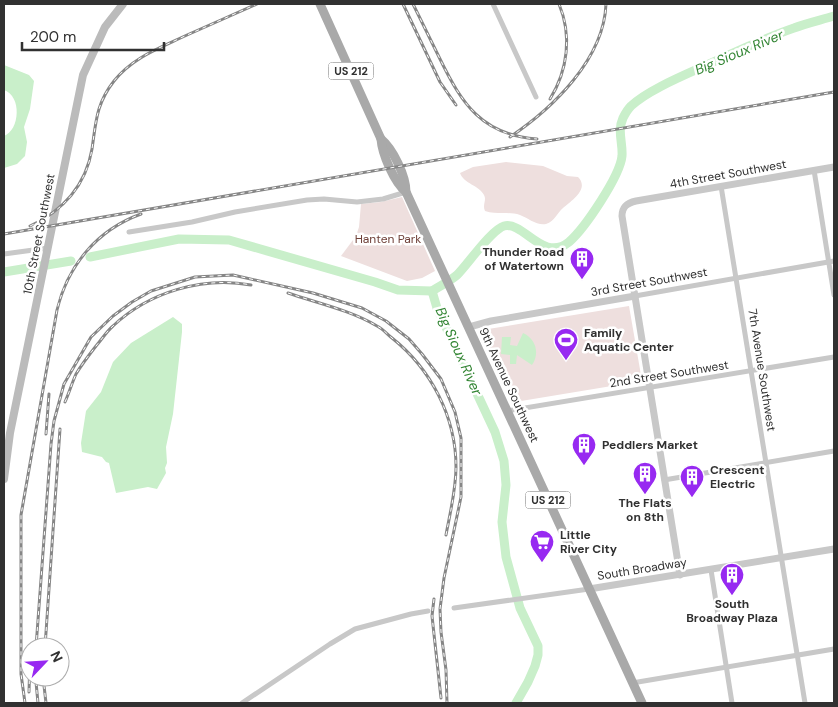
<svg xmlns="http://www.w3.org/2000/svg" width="838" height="707" font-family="'DM Sans',sans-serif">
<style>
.green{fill:#eedfde}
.water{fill:#c9efca}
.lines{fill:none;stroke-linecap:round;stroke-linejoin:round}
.river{stroke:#c9efca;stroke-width:9}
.minor{stroke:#c8c8c8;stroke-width:5}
.tertiary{stroke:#c8c8c8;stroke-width:7}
.secondary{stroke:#bbb;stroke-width:8}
.primary{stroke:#a9a9a9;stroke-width:9}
.rail-casing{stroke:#868686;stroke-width:3}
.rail{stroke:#fff;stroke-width:1;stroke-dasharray:4;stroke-linecap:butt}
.labels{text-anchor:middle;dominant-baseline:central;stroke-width:5;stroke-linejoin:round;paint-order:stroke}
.shield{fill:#fff;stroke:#6f6f6f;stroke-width:1}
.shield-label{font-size:11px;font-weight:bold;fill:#313131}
.street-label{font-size:12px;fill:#313131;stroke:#fff}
.park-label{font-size:12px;fill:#70423a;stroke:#fff}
.poi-label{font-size:12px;font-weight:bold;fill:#313131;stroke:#fff;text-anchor:start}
.water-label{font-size:14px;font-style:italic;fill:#328533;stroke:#fff}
</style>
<rect width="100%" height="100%" fill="#fff"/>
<!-- green -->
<g class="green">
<path d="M506,162L543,166L567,176L578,177C590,189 571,201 563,208C557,213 555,221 546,224C537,226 528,218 520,215C509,211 497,215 485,211C482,205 487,200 484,195C479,185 464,184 460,173L473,167Z"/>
<path d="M402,197L435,271L422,278L407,281L341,256L356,236L359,227L361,204L381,202Z"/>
<path d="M629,306L642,381L515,402L484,342L482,330Z"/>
</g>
<!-- water -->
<g class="water">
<path d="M4,65L29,75L34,81L30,109L24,127L27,142L25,156L17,164L4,168V136C20,130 22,96 4,90Z"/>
<path d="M173,317L182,324V332L173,414L166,447L167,463L165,468L166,473L157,489L148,487L116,493L109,463L106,462L102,457L82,452L81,443L86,411L101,392L113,362L131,343Z"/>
<path d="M523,333C536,339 540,353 532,365L517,355L516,364H510V355L501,354L502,337H511L510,345L517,346Z"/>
</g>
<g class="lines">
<!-- river -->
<g class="river">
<path d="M90,257L179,239L229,240L375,282L398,290L432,291"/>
<path d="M4,272L71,261"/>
<path d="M432,291C440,286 450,281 457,275C468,264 491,230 504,226C524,221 543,263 569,242C585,228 620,176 622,156C623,143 617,131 623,118C625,114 628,109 631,106C647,91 680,77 700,68C731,54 762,39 794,28C807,23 821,20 834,16"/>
<path d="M432,291L437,308L495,432L504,461L506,485L502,522L506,557L520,608L538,646V655L535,666L528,682L516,703"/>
</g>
<!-- minor -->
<g class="minor">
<path d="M493,4L536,97"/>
<path d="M814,170L834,295"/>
<path d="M721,186L805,703"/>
<path d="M129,232L192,222L235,212L307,200L324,199L357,202L383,199L406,192"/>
<path d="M4,254L48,248"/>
<path d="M635,296L834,261"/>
<path d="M507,411L834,357"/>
<path d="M664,480L834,451"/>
<path d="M711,570L732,703"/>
<path d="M454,608L589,589"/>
<path d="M632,683L834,649"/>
<path d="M242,703L330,644L355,629L411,614L428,611"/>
</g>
<!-- tertiary -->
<g class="tertiary">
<path d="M469,327L491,321L635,296"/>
<path d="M680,575L622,216C622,207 627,203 636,201L834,167"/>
<path d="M589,589L834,549"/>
</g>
<!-- secondary -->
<path class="secondary" d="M4,479L10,433L83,75L105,27L123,4"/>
<!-- primary -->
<g class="primary">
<path d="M320,4L381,139C393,149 406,176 406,192L642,703"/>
<path d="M381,139C382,154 394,182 406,192"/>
</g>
<defs>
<g id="rail">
<path d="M403,4L440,82L456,105"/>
<path d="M413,4C422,22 431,41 440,59C462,104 482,135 537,139"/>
<path d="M550,99C568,70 572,35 559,4"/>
<path d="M510,137C553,108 604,59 606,4"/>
<path d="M30,226C63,211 86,185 92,149C96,122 96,104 114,81C133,57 160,48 187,35C210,25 234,14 257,4"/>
<path d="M4,234L834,92"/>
<path d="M288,293C317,303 350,310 377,326C383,329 387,334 392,338C431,369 456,417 456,467C456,490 450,513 446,535"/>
<path d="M65,402C69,393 72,383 76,374C82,364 89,355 96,346C102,339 107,331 113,326C149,292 203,276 251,285"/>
<path d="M46,434L49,394"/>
<path d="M434,599L432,616L441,698"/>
<path d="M36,647L51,444L54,421L64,384L91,337L113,316L132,302L151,291L195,277L233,275L313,293L362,308L386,321L409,339L422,354L441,379L455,412L461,438V497L444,578L440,609L441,632L446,670L447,703"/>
<path d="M45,647L60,429"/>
<path d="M43,677L46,703"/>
<path d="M36,682L38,703"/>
<path d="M29,692L30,657"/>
<path d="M25,703L21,674V515L57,310C68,265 97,230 141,214"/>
</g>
</defs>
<!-- rail casing -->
<use href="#rail" class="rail-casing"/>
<!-- rail -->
<use href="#rail" class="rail"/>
</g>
<!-- icons -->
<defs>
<symbol id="building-pin" viewBox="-11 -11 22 30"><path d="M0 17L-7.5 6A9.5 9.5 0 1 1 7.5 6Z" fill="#9729f1" stroke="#fff"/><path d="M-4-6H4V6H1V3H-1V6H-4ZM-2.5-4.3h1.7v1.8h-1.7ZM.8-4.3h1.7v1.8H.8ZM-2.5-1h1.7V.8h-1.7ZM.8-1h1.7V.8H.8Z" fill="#fff"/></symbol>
<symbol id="stadium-pin" viewBox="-11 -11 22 30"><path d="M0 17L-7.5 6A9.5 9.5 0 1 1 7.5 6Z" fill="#9729f1" stroke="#fff"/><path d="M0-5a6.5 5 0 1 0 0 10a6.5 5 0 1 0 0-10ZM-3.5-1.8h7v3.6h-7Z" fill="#fff"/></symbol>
<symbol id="supermarket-pin" viewBox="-11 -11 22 30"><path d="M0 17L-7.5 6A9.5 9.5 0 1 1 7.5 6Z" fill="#9729f1" stroke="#fff"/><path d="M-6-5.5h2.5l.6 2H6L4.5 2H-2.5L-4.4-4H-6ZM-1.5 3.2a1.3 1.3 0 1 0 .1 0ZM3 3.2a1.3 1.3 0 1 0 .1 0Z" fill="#fff"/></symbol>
</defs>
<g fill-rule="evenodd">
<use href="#building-pin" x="568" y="245" width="28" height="38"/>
<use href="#stadium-pin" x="552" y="326" width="28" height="38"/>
<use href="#building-pin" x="570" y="431" width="28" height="38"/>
<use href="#building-pin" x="631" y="460" width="28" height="38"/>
<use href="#building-pin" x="678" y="463" width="28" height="38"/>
<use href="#supermarket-pin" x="528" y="528" width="28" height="38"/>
<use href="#building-pin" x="718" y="561" width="28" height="38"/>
</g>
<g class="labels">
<!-- shield labels -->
<g class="shield">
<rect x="328.5" y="62.5" width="45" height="17" rx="4"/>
<rect x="525.5" y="491.5" width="45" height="17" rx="4"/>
</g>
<g class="shield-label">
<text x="351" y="71">US 212</text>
<text x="548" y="500">US 212</text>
</g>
<!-- street labels -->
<g class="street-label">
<text transform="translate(728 174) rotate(-10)">4th Street Southwest</text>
<text transform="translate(39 234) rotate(-79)">10th Street Southwest</text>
<text transform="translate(649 282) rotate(-10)">3rd Street Southwest</text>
<text transform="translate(762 370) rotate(81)">7th Avenue Southwest</text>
<text transform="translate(669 374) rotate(-9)">2nd Street Southwest</text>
<text transform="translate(509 385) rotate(65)">9th Avenue Southwest</text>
<text transform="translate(642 569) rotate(-9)">South Broadway</text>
</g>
<!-- park labels -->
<g class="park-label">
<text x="388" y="239">Hanten Park</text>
</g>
<!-- poi labels -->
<g class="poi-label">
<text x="564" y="252" text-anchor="end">Thunder Road<tspan x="564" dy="14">of Watertown</tspan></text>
<text x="584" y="333">Family<tspan x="584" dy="14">Aquatic Center</tspan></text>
<text x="602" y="445">Peddlers Market</text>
<text x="710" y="470">Crescent<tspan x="710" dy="14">Electric</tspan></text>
<text x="645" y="503" text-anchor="middle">The Flats<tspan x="645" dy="14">on 8th</tspan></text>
<text x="560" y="535">Little<tspan x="560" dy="14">River City</tspan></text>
<text x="732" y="604" text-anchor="middle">South<tspan x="732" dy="14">Broadway Plaza</tspan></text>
</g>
<!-- water labels -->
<g class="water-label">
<text transform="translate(739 52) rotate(-23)">Big Sioux River</text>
<text transform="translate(459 351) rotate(66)">Big Sioux River</text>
</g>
</g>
<!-- border -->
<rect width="838" height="707" fill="none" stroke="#313131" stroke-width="10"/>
<!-- north arrow -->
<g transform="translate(45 662) rotate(65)"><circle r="24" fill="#ffffff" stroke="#adadad"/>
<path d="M0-4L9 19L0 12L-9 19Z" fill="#9729f1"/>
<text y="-8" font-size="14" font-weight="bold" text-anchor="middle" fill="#313131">N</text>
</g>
<!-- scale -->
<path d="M22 42v8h142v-8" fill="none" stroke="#313131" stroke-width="2.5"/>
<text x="30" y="42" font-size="15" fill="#313131" stroke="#ffffff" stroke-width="4" paint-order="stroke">200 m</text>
</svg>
